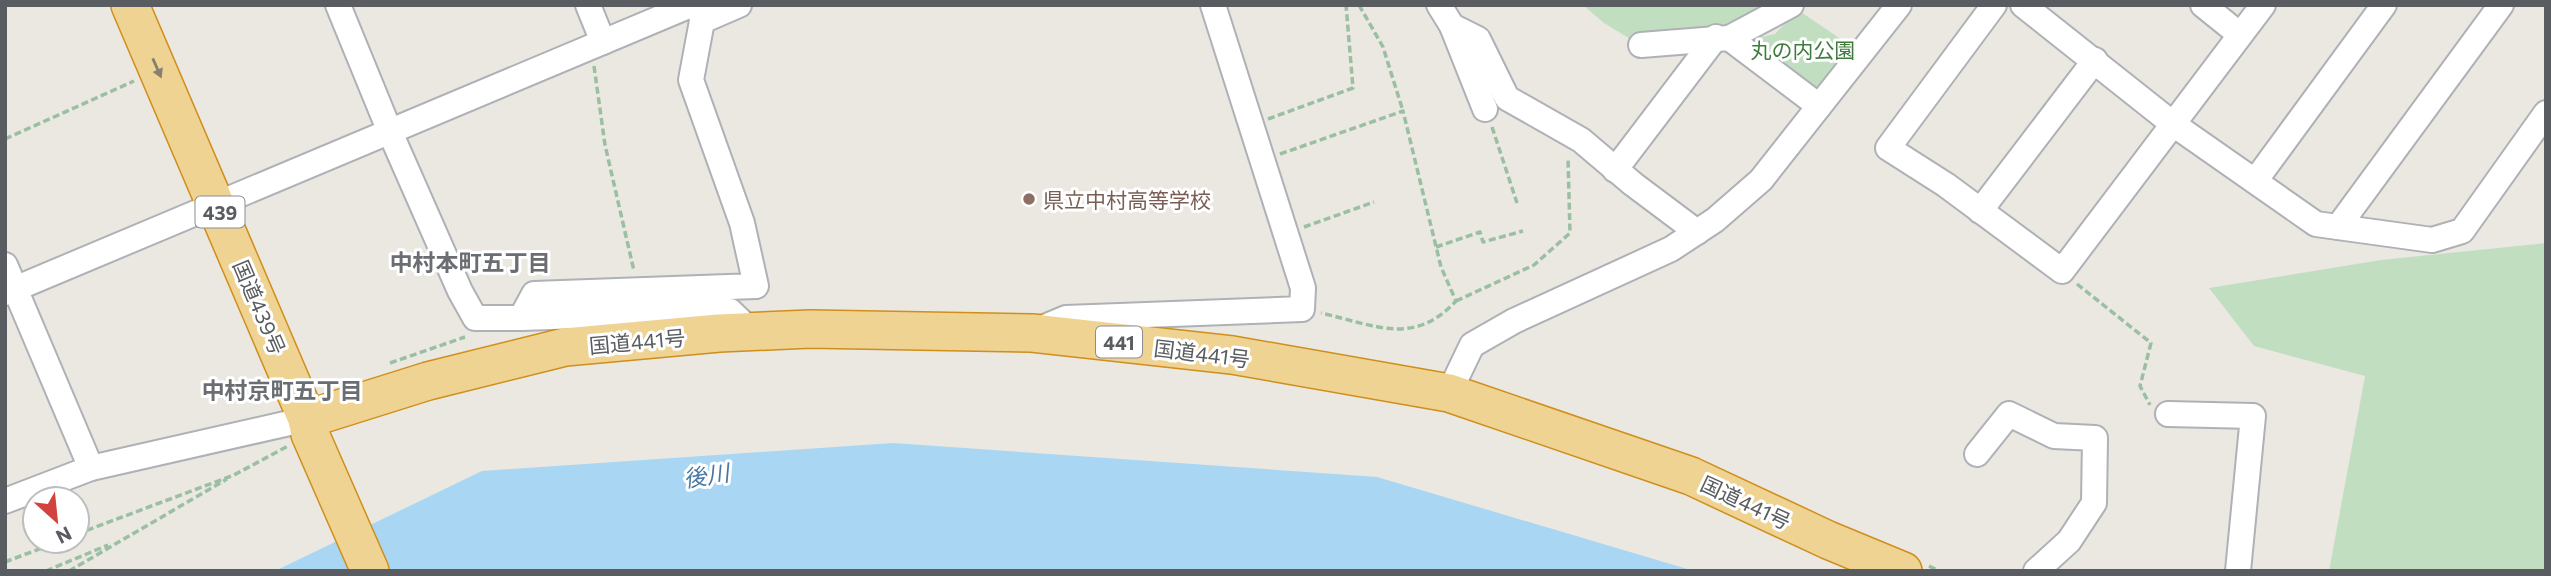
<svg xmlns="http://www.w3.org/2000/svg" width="2551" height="576" font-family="Commissioner,'Noto Sans JP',sans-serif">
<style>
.green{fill:#c1dfc0}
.water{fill:#a8d6f3}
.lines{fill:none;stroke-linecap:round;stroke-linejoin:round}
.minor-casing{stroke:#aeb1b5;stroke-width:28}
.highway-casing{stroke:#d08e1b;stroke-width:40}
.path{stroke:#9abfa3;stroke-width:3.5;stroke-dasharray:7 3.5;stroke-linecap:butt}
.minor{stroke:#fff;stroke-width:24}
.highway{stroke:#efd393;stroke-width:37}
.oneway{fill:#86806f}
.education-dot{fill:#8d6e63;stroke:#fff;stroke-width:2.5}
.labels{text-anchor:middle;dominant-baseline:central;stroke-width:6;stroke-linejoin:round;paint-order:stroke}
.shield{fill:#fff;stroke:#8b8d90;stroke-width:2}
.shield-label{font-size:19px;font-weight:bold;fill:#595c60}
.park-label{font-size:21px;fill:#3e7b3d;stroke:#fff}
.education-label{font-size:21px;fill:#785e54;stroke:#fff;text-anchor:start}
.street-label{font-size:21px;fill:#595c60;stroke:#fff}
.neighbourhood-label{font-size:23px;font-weight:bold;fill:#6a6e72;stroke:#fff}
.water-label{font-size:23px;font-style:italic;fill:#4978a2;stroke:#fff}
</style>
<rect width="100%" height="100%" fill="#eae8e1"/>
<!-- green -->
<g class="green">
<path d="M1583,5H1775L1764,13L1709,29L1632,40L1604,23Z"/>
<path d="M1798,10L1851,46L1816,94L1750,45L1752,39L1775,34Z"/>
<path d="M2546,243V571H2329L2365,376L2254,346L2209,288L2381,260Z"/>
</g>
<!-- water -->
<path class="water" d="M893,443L1377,477L1694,571H275L482,471Z"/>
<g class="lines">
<defs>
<g id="minor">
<path d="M338,5L390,132L460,291L475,318H521"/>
<path d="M588,5L603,42"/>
<path d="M1439,5L1452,26L1485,109"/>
<path d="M1994,5L1888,148L1946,185L2062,271L2263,5"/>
<path d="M2023,5L2173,124L2316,224L2432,240L2462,231L2546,113"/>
<path d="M2203,5L2239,34"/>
<path d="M700,6L702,21L739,5"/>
<path d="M702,21L691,80L742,223L756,286L534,294L521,318L730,311L752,332"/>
<path d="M1452,26L1478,39L1507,98L1581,140L1633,184L1697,232"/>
<path d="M1729,38L1791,5"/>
<path d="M1641,45L1729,38L1819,106"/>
<path d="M1615,170L1716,37"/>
<path d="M2255,181L2384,5"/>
<path d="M1980,211L2095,60"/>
<path d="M2338,227L2501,5"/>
<path d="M5,265L91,468"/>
<path d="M5,293L691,5"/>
<path d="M1035,331L1066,318L1302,309L1303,288L1213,5"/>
<path d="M1449,393L1472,345L1514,321L1671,249L1715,220L1761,180L1899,5"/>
<path d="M2168,414L2253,416L2238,571"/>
<path d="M1977,454L2009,414L2054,436L2095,438L2094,503L2069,541L2036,571"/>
<path d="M5,501L91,468L307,419"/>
</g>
<g id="highway">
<path d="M130,5L307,419L310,434L370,571"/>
<path d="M307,419L428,381L565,347L719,333L810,329L1032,333L1232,355L1449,393L1691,476L1828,540L1903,571"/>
</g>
</defs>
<!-- minor casing -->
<use href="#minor" class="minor-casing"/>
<!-- highway casing -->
<use href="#highway" class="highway-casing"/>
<!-- path -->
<g class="path">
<path d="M1359,5L1383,47L1403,111"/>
<path d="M594,66L605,145L634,271"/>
<path d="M1268,119L1353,88L1346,5"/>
<path d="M1492,127L1517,203"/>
<path d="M5,139L134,81"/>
<path d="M1280,154L1403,111L1441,267L1456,301C1413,347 1375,325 1321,313"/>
<path d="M1304,227L1374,202"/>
<path d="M1436,247L1480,232L1483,242L1523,231"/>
<path d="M2077,284L2151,343L2140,386L2150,405"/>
<path d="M1456,301L1534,265L1570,233L1568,158"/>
<path d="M390,363L465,337"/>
<path d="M77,534L234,475L288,446"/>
<path d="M5,562L60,541"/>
<path d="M1929,566L1939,571"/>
<path d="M46,571L108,545"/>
<path d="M69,571L227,479"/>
</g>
<!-- minor -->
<use href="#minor" class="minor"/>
<!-- highway -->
<use href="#highway" class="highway"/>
</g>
<!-- one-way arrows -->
<defs><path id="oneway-solid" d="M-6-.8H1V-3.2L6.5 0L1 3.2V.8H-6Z" transform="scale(1.75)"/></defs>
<use class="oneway" href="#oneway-solid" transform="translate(157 68) rotate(66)"/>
<!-- markers -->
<circle class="education-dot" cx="1029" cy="199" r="7"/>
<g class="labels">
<!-- shield labels -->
<g class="shield">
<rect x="195.5" y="196.5" width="49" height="31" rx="5"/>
<rect x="1096" y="326.5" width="46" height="31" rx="5"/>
</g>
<g class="shield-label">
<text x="220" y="212">439</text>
<text x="1119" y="342">441</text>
</g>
<!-- park labels -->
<g class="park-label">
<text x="1803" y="49">丸の内公園</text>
</g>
<!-- education labels -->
<g class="education-label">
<text x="1043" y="199">県立中村高等学校</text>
</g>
<!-- street labels -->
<g class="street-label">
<text transform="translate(260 307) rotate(67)">国道439号</text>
<text transform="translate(637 341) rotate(-5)">国道441号</text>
<text transform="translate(1202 353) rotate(7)">国道441号</text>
<text transform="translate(1746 502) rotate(25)">国道441号</text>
</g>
<!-- neighbourhood labels -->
<g class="neighbourhood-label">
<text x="470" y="262">中村本町五丁目</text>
<text x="282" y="390">中村京町五丁目</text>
</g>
<!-- water labels -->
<g class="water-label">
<text transform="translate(706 475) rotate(-9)">後川</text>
</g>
</g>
<!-- border -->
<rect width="2551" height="576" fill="none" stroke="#595c60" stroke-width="14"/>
<!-- north arrow -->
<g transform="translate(56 520) rotate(153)"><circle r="33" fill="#ffffff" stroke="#bdbebf" stroke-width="2"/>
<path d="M0-5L12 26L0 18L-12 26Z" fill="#d2433f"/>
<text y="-10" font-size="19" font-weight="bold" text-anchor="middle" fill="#595c60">N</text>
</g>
</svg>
